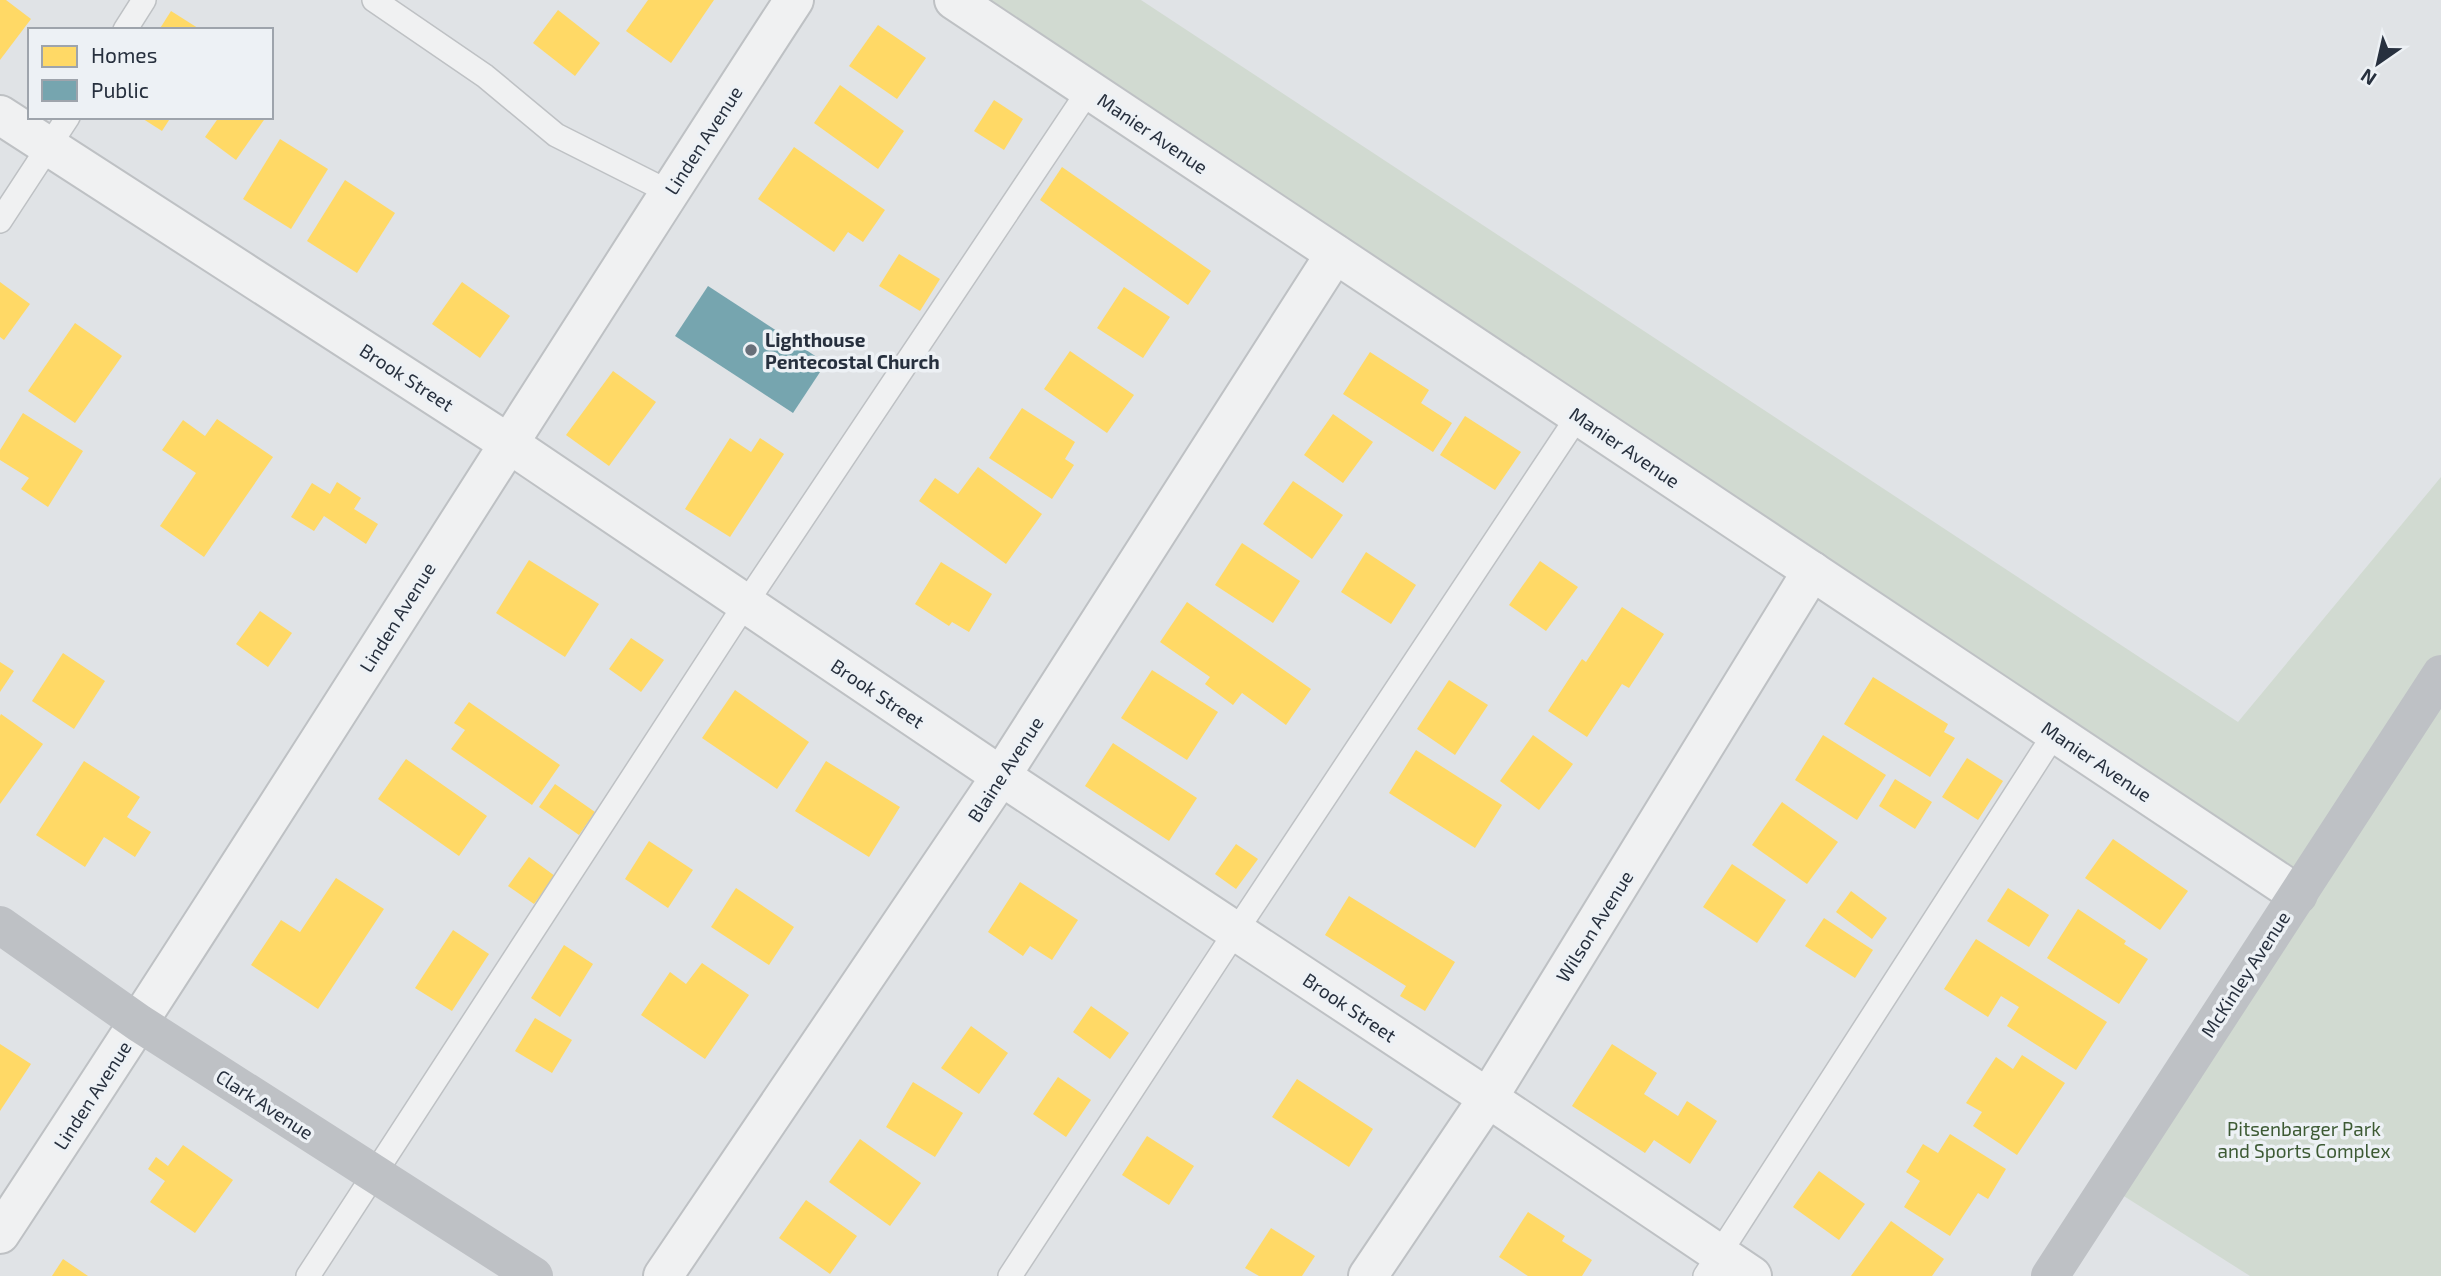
<svg xmlns="http://www.w3.org/2000/svg" width="2441" height="1276" font-family="'Exo 2',sans-serif">
<style>
.green{fill:#d1dad1}
.homes{fill:#ffd966}
.public{fill:#76a5af}
.lines{fill:none;stroke-linecap:round;stroke-linejoin:round}
.lane-casing{stroke:#bec1c4;stroke-width:26}
.street-casing{stroke:#bec1c4;stroke-width:42}
.lane{stroke:#f0f1f2;stroke-width:23}
.street{stroke:#f0f1f2;stroke-width:38}
.secondary{stroke:#bec1c5;stroke-width:38}
.poi-dot{fill:#686f79;stroke:#edf1f5;stroke-width:2.5}
.labels{text-anchor:middle;dominant-baseline:central;stroke-width:7;stroke-linejoin:round;paint-order:stroke}
.street-label{font-size:19px;fill:#27303e;stroke:#edf1f5}
.poi-label{font-size:19px;font-weight:bold;fill:#27303e;stroke:#edf1f5;text-anchor:start}
.park-label{font-size:19px;fill:#3d5a34;stroke:#edf1f5}
</style>
<rect width="100%" height="100%" fill="#e0e3e6"/>
<!-- green -->
<path class="green" d="M954,0H1141L2238,722L2441,477V1276H2250L2108,1186L2297,894Z"/>
<!-- homes -->
<g class="homes">
<path d="M0,0H6L31,19L0,60Z"/>
<path d="M648,0H714L671,63L626,31Z"/>
<path d="M558,10L600,43L575,76L533,43Z"/>
<path d="M171,11L201,30H159Z"/>
<path d="M878,25L926,58L897,99L849,66Z"/>
<path d="M840,85L904,131L878,169L814,123Z"/>
<path d="M994,100L1023,119L1004,150L974,131Z"/>
<path d="M140,117H171L162,131Z"/>
<path d="M219,117H266L236,160L205,137Z"/>
<path d="M280,139L328,169L291,229L243,199Z"/>
<path d="M794,147L885,210L863,242L848,232L834,252L758,199Z"/>
<path d="M1062,167L1211,271L1188,305L1040,200Z"/>
<path d="M345,180L395,213L357,273L307,241Z"/>
<path d="M899,254L940,279L920,311L879,286Z"/>
<path d="M0,282L30,304L4,340L0,337Z"/>
<path d="M462,282L510,316L480,358L432,324Z"/>
<path d="M1124,287L1170,317L1143,358L1097,328Z"/>
<path d="M75,323L122,356L75,423L28,391Z"/>
<path d="M1070,351L1134,395L1107,433L1044,389Z"/>
<path d="M1370,352L1429,390L1421,403L1452,423L1433,452L1343,394Z"/>
<path d="M613,371L656,402L609,466L566,435Z"/>
<path d="M1022,408L1075,442L1065,459L1074,465L1052,499L989,458Z"/>
<path d="M23,413L83,451L48,507L21,489L29,478L0,460V450Z"/>
<path d="M1333,414L1373,442L1343,483L1304,455Z"/>
<path d="M1465,416L1521,452L1495,490L1440,455Z"/>
<path d="M217,419L273,457L204,557L160,526L196,473L162,450L183,420L205,436Z"/>
<path d="M730,438L751,452L760,438L784,454L730,537L685,509Z"/>
<path d="M978,467L1042,514L1006,564L919,501L935,478L958,494Z"/>
<path d="M1293,481L1343,515L1312,559L1263,524Z"/>
<path d="M337,482L361,498L354,509L378,524L366,544L324,516L314,531L291,517L312,483L330,494Z"/>
<path d="M1242,543L1300,581L1273,623L1215,585Z"/>
<path d="M1366,552L1416,585L1391,624L1341,592Z"/>
<path d="M529,560L599,604L565,657L496,613Z"/>
<path d="M1540,561L1578,587L1546,631L1509,605Z"/>
<path d="M941,562L992,594L969,632L952,622L949,626L915,604Z"/>
<path d="M1187,602L1311,689L1286,725L1242,693L1233,705L1205,684L1210,677L1160,642Z"/>
<path d="M1622,607L1664,634L1629,688L1622,684L1587,737L1548,711L1582,659L1586,662Z"/>
<path d="M260,611L292,633L268,667L236,644Z"/>
<path d="M631,638L664,660L641,692L609,669Z"/>
<path d="M63,653L105,681L74,729L32,701Z"/>
<path d="M0,662L14,671L0,692Z"/>
<path d="M1152,670L1218,712L1187,760L1121,718Z"/>
<path d="M1873,677L1948,724L1944,732L1955,738L1930,777L1844,724Z"/>
<path d="M1449,680L1488,705L1455,755L1417,729Z"/>
<path d="M735,690L809,742L777,789L702,738Z"/>
<path d="M469,702L560,765L532,805L451,749L465,730L454,723Z"/>
<path d="M1,714L43,744L0,804V716Z"/>
<path d="M1533,735L1573,764L1539,810L1500,781Z"/>
<path d="M1823,735L1886,775L1857,820L1795,780Z"/>
<path d="M1113,743L1197,798L1169,841L1085,786Z"/>
<path d="M1416,750L1502,805L1475,848L1389,793Z"/>
<path d="M1967,758L2003,781L1978,820L1942,797Z"/>
<path d="M406,759L487,816L459,856L378,799Z"/>
<path d="M84,761L140,797L127,817L151,832L135,857L104,837L85,867L36,835Z"/>
<path d="M826,761L900,807L869,857L795,811Z"/>
<path d="M1895,779L1932,802L1915,829L1879,806Z"/>
<path d="M555,784L595,812L579,835L539,807Z"/>
<path d="M1782,802L1838,842L1807,884L1752,845Z"/>
<path d="M2113,839L2188,891L2160,930L2085,878Z"/>
<path d="M649,841L693,870L668,908L625,879Z"/>
<path d="M1236,844L1258,859L1236,889L1215,874Z"/>
<path d="M529,857L555,876L534,904L508,886Z"/>
<path d="M1732,864L1786,900L1757,943L1703,907Z"/>
<path d="M336,878L384,909L318,1009L251,965L281,920L300,932Z"/>
<path d="M1020,882L1078,920L1052,960L1030,946L1023,956L988,932Z"/>
<path d="M736,888L794,927L769,965L711,927Z"/>
<path d="M2008,888L2049,915L2029,947L1987,921Z"/>
<path d="M1851,891L1887,918L1872,939L1836,912Z"/>
<path d="M1349,896L1455,962L1425,1011L1400,996L1406,986L1325,935Z"/>
<path d="M2078,909L2126,941L2124,944L2148,959L2119,1004L2047,958Z"/>
<path d="M1824,918L1873,950L1855,978L1805,946Z"/>
<path d="M453,930L489,954L452,1011L415,988Z"/>
<path d="M1976,939L2107,1022L2076,1070L2007,1026L2019,1007L2001,996L1988,1017L1944,989Z"/>
<path d="M564,945L593,964L560,1017L531,998Z"/>
<path d="M702,963L749,995L705,1059L641,1015L670,972L686,984Z"/>
<path d="M1091,1006L1129,1033L1110,1059L1073,1032Z"/>
<path d="M535,1018L572,1040L552,1073L515,1051Z"/>
<path d="M971,1026L1008,1053L979,1094L941,1068Z"/>
<path d="M0,1044L31,1064L0,1111Z"/>
<path d="M1612,1044L1657,1073L1644,1094L1678,1116L1687,1101L1717,1121L1690,1164L1654,1140L1645,1153L1572,1106Z"/>
<path d="M2022,1055L2065,1083L2017,1155L1973,1126L1982,1112L1966,1103L1996,1057L2013,1069Z"/>
<path d="M1058,1077L1091,1100L1066,1137L1033,1114Z"/>
<path d="M1297,1079L1373,1129L1349,1167L1272,1117Z"/>
<path d="M913,1082L963,1113L935,1157L886,1127Z"/>
<path d="M1950,1134L2006,1169L1988,1199L1978,1193L1950,1236L1904,1207L1920,1181L1906,1172L1923,1144L1938,1153Z"/>
<path d="M1147,1136L1194,1166L1169,1205L1122,1175Z"/>
<path d="M860,1139L921,1183L890,1226L829,1182Z"/>
<path d="M183,1145L233,1180L195,1233L150,1202L165,1181L148,1169L156,1157L168,1166Z"/>
<path d="M1819,1171L1865,1204L1839,1240L1793,1207Z"/>
<path d="M806,1200L857,1236L830,1274L779,1238Z"/>
<path d="M1528,1212L1565,1236L1562,1241L1592,1260L1582,1276H1528L1499,1257Z"/>
<path d="M1891,1221L1944,1259L1932,1276H1851Z"/>
<path d="M1271,1228L1315,1256L1302,1276H1259L1245,1268Z"/>
<path d="M63,1259L88,1276H52Z"/>
</g>
<!-- public -->
<path class="public" d="M708,286L826,363L793,413L675,336Z"/>
<g class="lines">
<defs>
<g id="lane">
<path d="M374,0L485,76L556,135L669,192"/>
<path d="M125,30L144,0"/>
<path d="M0,221L68,117"/>
<path d="M308,1276L746,603L1089,90"/>
<path d="M1010,1276L1236,931L1578,416"/>
<path d="M1705,1276L2055,733"/>
</g>
<g id="street">
<path d="M954,0L2297,894"/>
<path d="M0,115L508,443L1001,776L1488,1098L1752,1276"/>
<path d="M0,1234C269,826 527,410 794,0"/>
<path d="M663,1276L1001,776L1335,254"/>
<path d="M1368,1276L1488,1098L1812,571"/>
</g>
</defs>
<!-- lane casing -->
<use href="#lane" class="lane-casing"/>
<!-- street casing -->
<use href="#street" class="street-casing"/>
<!-- lane -->
<use href="#lane" class="lane"/>
<!-- street -->
<use href="#street" class="street"/>
<!-- secondary -->
<g class="secondary">
<path d="M0,925L139,1023L534,1276"/>
<path d="M2050,1276L2441,674"/>
</g>
</g>
<!-- markers -->
<circle class="poi-dot" cx="751" cy="350" r="7"/>
<g class="labels">
<!-- street labels -->
<g class="street-label">
<text transform="translate(1153 133) rotate(34)">Manier Avenue</text>
<text transform="translate(703 140) rotate(-57)">Linden Avenue</text>
<text transform="translate(407 377) rotate(33)">Brook Street</text>
<text transform="translate(1625 447) rotate(34)">Manier Avenue</text>
<text transform="translate(397 617) rotate(-58)">Linden Avenue</text>
<text transform="translate(878 693) rotate(34)">Brook Street</text>
<text transform="translate(2097 761) rotate(34)">Manier Avenue</text>
<text transform="translate(1005 769) rotate(-57)">Blaine Avenue</text>
<text transform="translate(1594 926) rotate(-58)">Wilson Avenue</text>
<text transform="translate(2245 974) rotate(-57)">McKinley Avenue</text>
<text transform="translate(1350 1007) rotate(34)">Brook Street</text>
<text transform="translate(92 1095) rotate(-57)">Linden Avenue</text>
<text transform="translate(265 1104) rotate(33)">Clark Avenue</text>
</g>
<!-- poi labels -->
<g class="poi-label">
<text x="765" y="339">Lighthouse<tspan x="765" dy="22">Pentecostal Church</tspan></text>
</g>
<!-- park labels -->
<g class="park-label">
<text x="2304" y="1128">Pitsenbarger Park<tspan x="2304" dy="22">and Sports Complex</tspan></text>
</g>
</g>
<!-- legend -->
<rect x="28" y="28" width="245" height="91" fill="#edf1f5" stroke="#9ea4ac" stroke-width="2"/>
<rect x="42" y="46" width="35" height="21" fill="#ffd966" stroke="#9ea4ac" stroke-width="2"/>
<text x="91" y="63" font-size="21" fill="#27303e">Homes</text>
<rect x="42" y="80" width="35" height="21" fill="#76a5af" stroke="#9ea4ac" stroke-width="2"/>
<text x="91" y="98" font-size="21" fill="#27303e">Public</text>
<!-- north arrow -->
<g transform="translate(2378 63) rotate(214)" stroke="#edf1f5" stroke-width="5" paint-order="stroke">
<path d="M0-5L12 26L0 18L-12 26Z" fill="#27303e"/>
<text y="-10" font-size="19" font-weight="bold" text-anchor="middle" fill="#27303e">N</text>
</g>
</svg>
